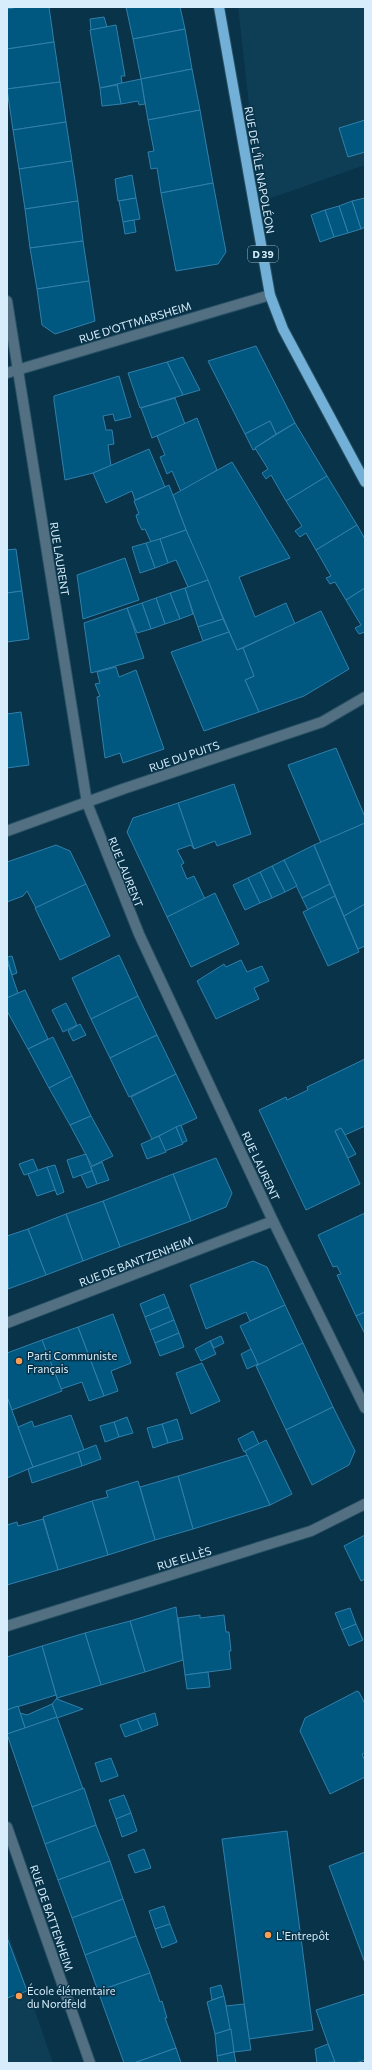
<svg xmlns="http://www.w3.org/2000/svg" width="372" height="2070" font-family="Commissioner,sans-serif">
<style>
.built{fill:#0d3e56}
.building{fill:#005880;stroke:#327faa}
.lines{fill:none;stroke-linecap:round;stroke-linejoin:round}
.street-casing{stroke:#295165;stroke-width:12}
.primary-casing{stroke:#295165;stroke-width:12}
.street{stroke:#537083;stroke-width:10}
.primary{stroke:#72b0d7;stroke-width:10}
.poi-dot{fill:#fc9e52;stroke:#083349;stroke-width:1.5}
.labels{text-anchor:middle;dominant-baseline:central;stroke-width:3;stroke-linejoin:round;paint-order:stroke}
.shield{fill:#083349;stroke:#99b5c6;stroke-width:1}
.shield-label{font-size:10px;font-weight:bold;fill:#d7edfb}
.street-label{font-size:11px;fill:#d7edfb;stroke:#083349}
.poi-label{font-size:11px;fill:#d7edfb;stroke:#083349;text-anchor:start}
</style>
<rect width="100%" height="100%" fill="#083349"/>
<!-- built -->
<g class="built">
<path d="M238,7H365V165L260,202Z"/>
<path d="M7,1930L53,2063H7Z"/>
</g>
<!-- building -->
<g class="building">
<path d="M18,7H49L54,42L7,49V9Z"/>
<path d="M126,7H180L185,29L133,39Z"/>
<path d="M104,17L107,27L91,30L90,19Z"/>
<path d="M116,25L125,76H121L122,83L100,88L90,30Z"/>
<path d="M185,29L192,69L141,79L133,39Z"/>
<path d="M54,42L60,82L7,89V49Z"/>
<path d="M192,69L200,110L148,120L141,79Z"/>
<path d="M141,79L145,104L139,105L138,101L121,104L117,84Z"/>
<path d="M60,82L66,122L13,130L7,89Z"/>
<path d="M117,85L121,104L102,106L100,88Z"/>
<path d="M200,110L213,183L161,193L157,168L151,169L148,152L154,151L148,120Z"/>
<path d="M365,120V152L348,157L339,128Z"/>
<path d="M66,122L72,161L19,169L13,130Z"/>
<path d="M72,161L78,201L25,209L19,169Z"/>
<path d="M132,175L136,198L118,201L115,179Z"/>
<path d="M213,183L226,252L218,264L176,271L161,193Z"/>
<path d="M136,198L140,219L123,222L119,201Z"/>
<path d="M365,198V227L361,229L352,201Z"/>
<path d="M78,201L83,241L30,248L25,209Z"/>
<path d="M352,201L361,229L348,233L339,206Z"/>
<path d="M339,206L348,233L334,237L325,210Z"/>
<path d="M325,210L334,237L320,242L311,215Z"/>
<path d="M134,220L136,232L125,234L123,222Z"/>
<path d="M83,241L89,281L37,289L30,248Z"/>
<path d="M89,281L95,321L55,334L42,325L37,289Z"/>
<path d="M256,346L295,423L276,434L270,421L245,434L208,361Z"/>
<path d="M183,357L200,390L183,395L167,362Z"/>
<path d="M167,362L183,395L140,408L128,373Z"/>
<path d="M119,376L131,417L115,421L113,414L103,416L106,430H112L114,444L108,445L111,466L93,473L65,480L54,401V396Z"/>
<path d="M175,398L185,424L152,438L141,408Z"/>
<path d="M197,418L217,470L181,492L172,471L167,474L160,457L165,455L157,436Z"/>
<path d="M270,421L276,434L255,448L256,449L253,450L245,434Z"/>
<path d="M295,423L327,476L286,501L271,475L266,479L262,473L268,469L255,448Z"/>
<path d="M149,449L165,487L135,500L132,491L106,503L93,473Z"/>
<path d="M232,462L290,558L239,577L255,617L286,603L295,624L237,650L186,530L173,495Z"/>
<path d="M327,476L357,525L316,550L306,533L300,537L295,531L302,526L286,501Z"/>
<path d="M169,485L186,530L151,542L145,529L142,530L138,522L136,515L139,514L134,501Z"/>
<path d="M357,525L365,539V588L346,600L335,582L330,584L326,578L331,576L316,550Z"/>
<path d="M186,530L208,580L188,587L176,560L168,563L160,539Z"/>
<path d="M160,539L168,563L155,568L146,543Z"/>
<path d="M146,543L155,568L140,573L132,547Z"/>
<path d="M16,549L22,591L7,593V550Z"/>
<path d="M125,558L139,600L83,619L77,575Z"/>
<path d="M208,580L223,619L198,627L185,588Z"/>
<path d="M185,588L193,614L180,619L170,593Z"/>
<path d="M365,588V632L359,634L355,628L361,625L346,600Z"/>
<path d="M22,591L29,639L7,642V593Z"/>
<path d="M170,593L180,619L165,624L156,598Z"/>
<path d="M156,598L165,624L151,629L142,603Z"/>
<path d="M142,603L151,629L137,633L127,608Z"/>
<path d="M127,608L144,658L91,673L84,623Z"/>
<path d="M321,611L349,669L304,696L259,712L245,680L254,676L243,648Z"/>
<path d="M223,619L229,632L203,641L198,627Z"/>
<path d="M229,632L237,650L243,648L254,676L245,680L259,712L204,731L171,652Z"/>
<path d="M116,667L119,677L136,670L164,749L123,763L120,753L105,758L97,697L100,696L95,684L100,683L97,672Z"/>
<path d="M21,712L29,765L7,768V714Z"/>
<path d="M336,748L365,817V823L321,843L288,765Z"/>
<path d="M234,784L251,834L217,846L215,841L194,849L178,803Z"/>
<path d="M178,803L194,849L191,845L177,850L184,863L181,865L187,879L194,876L205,899L167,917L127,832L133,818Z"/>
<path d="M365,823V904L344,916L314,845Z"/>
<path d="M56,845L70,851L86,884L36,908L27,891L23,896L7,902V862Z"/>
<path d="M314,845L330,884L302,898L284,860Z"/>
<path d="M284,860L297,886L285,892L272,866Z"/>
<path d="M272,866L285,892L272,898L260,872Z"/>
<path d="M260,872L272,898L260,903L248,878Z"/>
<path d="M248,878L260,903L245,910L233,885Z"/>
<path d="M86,884L110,936L60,960L35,908Z"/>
<path d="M330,884L335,896L308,910L302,898Z"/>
<path d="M215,893L239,944L191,967L167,917Z"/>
<path d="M335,896L359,952L328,966L303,912Z"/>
<path d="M365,904V946L358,949L344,916Z"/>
<path d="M119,955L138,996L91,1019L72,978Z"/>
<path d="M12,956L17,973L12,975L7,957Z"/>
<path d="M241,960L247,972L262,966L269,981L254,988L259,999L216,1019L197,981L224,964L226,967Z"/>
<path d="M7,961L18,993L7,998Z"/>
<path d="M25,990L48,1039L28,1049L7,1011V998Z"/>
<path d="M138,996L157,1035L110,1058L91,1019Z"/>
<path d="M66,1003L77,1025L63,1032L52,1010Z"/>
<path d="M80,1024L86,1035L73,1041L68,1031Z"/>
<path d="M157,1035L176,1074L129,1097L110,1058Z"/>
<path d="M53,1037L72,1076L49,1088L28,1049Z"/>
<path d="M365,1059V1126L345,1135L341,1128L335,1131L360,1184L306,1210L259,1110L286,1097L287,1100L308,1090L307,1087Z"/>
<path d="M176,1074L197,1118L152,1139L131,1097Z"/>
<path d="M72,1076L91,1116L70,1125L49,1088Z"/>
<path d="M91,1116L113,1156L92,1166L70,1125Z"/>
<path d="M181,1125L187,1141L182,1143L176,1127Z"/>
<path d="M176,1127L183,1144L165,1151L159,1136Z"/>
<path d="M341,1128L356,1154L348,1158L335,1131Z"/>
<path d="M159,1136L166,1152L147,1159L141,1144Z"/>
<path d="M86,1154L92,1171L73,1178L67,1160Z"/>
<path d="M216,1158L232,1193L226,1207L191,1221L173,1174Z"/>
<path d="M33,1159L38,1171L24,1175L19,1164Z"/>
<path d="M102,1162L109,1180L97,1184L91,1167Z"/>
<path d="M55,1165L64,1192L57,1195L47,1167Z"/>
<path d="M47,1167L55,1190L37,1196L28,1174Z"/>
<path d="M92,1171L97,1184L87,1188L81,1175Z"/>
<path d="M173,1174L191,1221L120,1247L103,1201Z"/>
<path d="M103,1201L120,1247L83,1261L66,1214Z"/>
<path d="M365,1213V1312L356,1316L337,1275L341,1274L337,1266L333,1267L318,1235Z"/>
<path d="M66,1214L83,1261L46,1275L28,1229Z"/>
<path d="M28,1229L46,1275L8,1289L7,1236Z"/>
<path d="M253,1261L267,1267L285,1305L250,1321L246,1312L206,1329L190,1285Z"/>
<path d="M164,1294L169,1307L145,1317L140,1304Z"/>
<path d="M285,1305L303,1343L256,1366L258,1364L240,1326Z"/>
<path d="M169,1307L174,1320L150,1330L145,1317Z"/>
<path d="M365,1312V1334L356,1316Z"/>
<path d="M113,1314L131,1363L111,1371L118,1391L104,1396L78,1327Z"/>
<path d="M174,1320L179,1333L155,1343L150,1330Z"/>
<path d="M78,1327L104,1396L89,1401L82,1382L61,1389L42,1340Z"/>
<path d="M179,1333L184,1347L160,1356L155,1343Z"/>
<path d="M221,1336L224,1343L214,1348L210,1341Z"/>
<path d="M42,1340L62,1391L12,1410L7,1397V1353Z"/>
<path d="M210,1341L216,1354L201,1361L195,1349Z"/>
<path d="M303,1343L333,1407L286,1430L256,1366Z"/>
<path d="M251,1349L258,1364L247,1369L241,1354Z"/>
<path d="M202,1363L220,1401L191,1414L176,1373Z"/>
<path d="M7,1397L33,1467L7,1478Z"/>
<path d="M333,1407L355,1451L349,1465L312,1485L286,1430Z"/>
<path d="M71,1415L84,1450L33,1467L18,1427L32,1421L34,1427Z"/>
<path d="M127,1417L133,1433L119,1437L114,1422Z"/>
<path d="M177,1419L183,1439L168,1443L162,1424Z"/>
<path d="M114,1422L119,1437L105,1442L100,1426Z"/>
<path d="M162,1424L168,1443L153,1448L147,1428Z"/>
<path d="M253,1431L259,1444L244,1452L238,1439Z"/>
<path d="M266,1440L292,1494L270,1505L245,1451Z"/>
<path d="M96,1445L101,1459L82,1466L78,1452Z"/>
<path d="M78,1452L82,1466L32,1483L28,1469Z"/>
<path d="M247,1455L270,1505L193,1529L178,1476Z"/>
<path d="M178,1476L193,1529L155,1540L140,1487Z"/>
<path d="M138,1481L155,1540L108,1555L92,1501L108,1497L106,1491Z"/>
<path d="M92,1501L108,1555L58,1570L43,1517Z"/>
<path d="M43,1519L58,1570L7,1585V1525L17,1522L18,1526Z"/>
<path d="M365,1535V1579L361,1581L344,1546Z"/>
<path d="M176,1607L183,1660L145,1672L130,1621Z"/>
<path d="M350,1608L356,1624L342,1630L335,1613Z"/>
<path d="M200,1615V1618L224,1615L226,1632H229L231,1651H229L231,1669L185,1675L178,1618Z"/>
<path d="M130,1621L145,1672L101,1685L85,1633Z"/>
<path d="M356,1624L363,1640L349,1646L342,1630Z"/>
<path d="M85,1633L101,1685L57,1698L42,1646Z"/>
<path d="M42,1646L56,1695L7,1710V1657Z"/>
<path d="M208,1672L210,1687L187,1689L185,1675Z"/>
<path d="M357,1691L359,1692L365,1704V1753L362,1754L365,1761V1777L330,1794L300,1731L305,1718Z"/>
<path d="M57,1698V1699L83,1709L57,1718L52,1704Z"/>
<path d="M52,1704L57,1717L25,1728L20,1713L27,1715Z"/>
<path d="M18,1706L25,1728L7,1734V1710Z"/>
<path d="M155,1713L158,1725L142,1731L137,1719Z"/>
<path d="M57,1717L83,1789L32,1807L7,1734Z"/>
<path d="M137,1719L142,1731L125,1737L120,1725Z"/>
<path d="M111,1758L118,1776L101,1782L95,1763Z"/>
<path d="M84,1788L96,1825L45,1844L32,1807Z"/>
<path d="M124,1795L131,1813L116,1819L109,1800Z"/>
<path d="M131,1813L137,1831L122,1837L116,1819Z"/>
<path d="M96,1825L110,1861L58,1880L45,1844Z"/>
<path d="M287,1831L313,2030L249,2039L222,1839Z"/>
<path d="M144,1849L151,1868L135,1873L128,1855Z"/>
<path d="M365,1852V1963L329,1866Z"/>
<path d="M110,1861L123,1899L72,1918L58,1880Z"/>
<path d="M123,1899L136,1936L85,1955L72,1918Z"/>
<path d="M164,1906L170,1924L155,1929L149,1911Z"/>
<path d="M170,1924L177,1942L162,1948L155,1929Z"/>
<path d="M136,1936L150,1973L98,1991L85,1955Z"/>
<path d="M7,1940H8L27,1991L7,1998Z"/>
<path d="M150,1973L160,2002L162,2001L167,2018H165L176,2048L134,2063H124L98,1991Z"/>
<path d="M221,1985L224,1996L212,2000L210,1988Z"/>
<path d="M365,1994V2060L356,2063H335L316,2010Z"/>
<path d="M224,1996L231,2029L215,2034L207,2002Z"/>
<path d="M244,2004L251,2050L234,2052L226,2006Z"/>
<path d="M231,2029L234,2052L217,2056L215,2034Z"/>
<path d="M328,2044L335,2062L317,2063L315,2049Z"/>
<path d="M176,2048L181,2063H134Z"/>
<path d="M234,2052L236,2063H218L217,2056Z"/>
</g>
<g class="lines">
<defs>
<g id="street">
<path d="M7,301L87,803L139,934L273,1221L365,1408"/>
<path d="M7,373L270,295"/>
<path d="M7,831L123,789L322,722L365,697"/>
<path d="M7,1323L273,1221"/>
<path d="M7,1626L311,1531L365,1504"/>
<path d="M7,1827L90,2063"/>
</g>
<path id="primary" d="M219,7L270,295L283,329L365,482"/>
</defs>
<!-- street casing -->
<use href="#street" class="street-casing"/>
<!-- primary casing -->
<use href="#primary" class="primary-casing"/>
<!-- street -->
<use href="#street" class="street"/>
<!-- primary -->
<use href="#primary" class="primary"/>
</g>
<!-- markers -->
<g class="poi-dot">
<circle cx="19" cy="1361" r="4"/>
<circle cx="268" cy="1935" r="4"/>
<circle cx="19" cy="1996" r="4"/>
</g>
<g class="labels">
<!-- shield labels -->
<rect class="shield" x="248" y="246" width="30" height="16" rx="3"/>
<g class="shield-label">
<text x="263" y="254">D 39</text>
</g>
<!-- street labels -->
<g class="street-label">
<text transform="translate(260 170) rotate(80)">RUE DE L'ÎLE NAPOLÉON</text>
<text transform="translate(135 322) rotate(-17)">RUE D'OTTMARSHEIM</text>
<text transform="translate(60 559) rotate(81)">RUE LAURENT</text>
<text transform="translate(184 756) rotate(-19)">RUE DU PUITS</text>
<text transform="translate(126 872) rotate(68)">RUE LAURENT</text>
<text transform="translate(261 1166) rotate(65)">RUE LAURENT</text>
<text transform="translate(136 1261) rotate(-21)">RUE DE BANTZENHEIM</text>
<text transform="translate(184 1558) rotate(-17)">RUE ELLÈS</text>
<text transform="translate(52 1918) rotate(71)">RUE DE BATTENHEIM</text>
</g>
<!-- poi labels -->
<g class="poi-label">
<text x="27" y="1355">Parti Communiste<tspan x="27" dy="13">Français</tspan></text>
<text x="276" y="1935">L'Entrepôt</text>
<text x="27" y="1990">École élémentaire<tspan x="27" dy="13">du Nordfeld</tspan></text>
</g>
</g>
<!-- border -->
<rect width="372" height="2070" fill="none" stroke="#d7edfb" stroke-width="16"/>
</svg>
